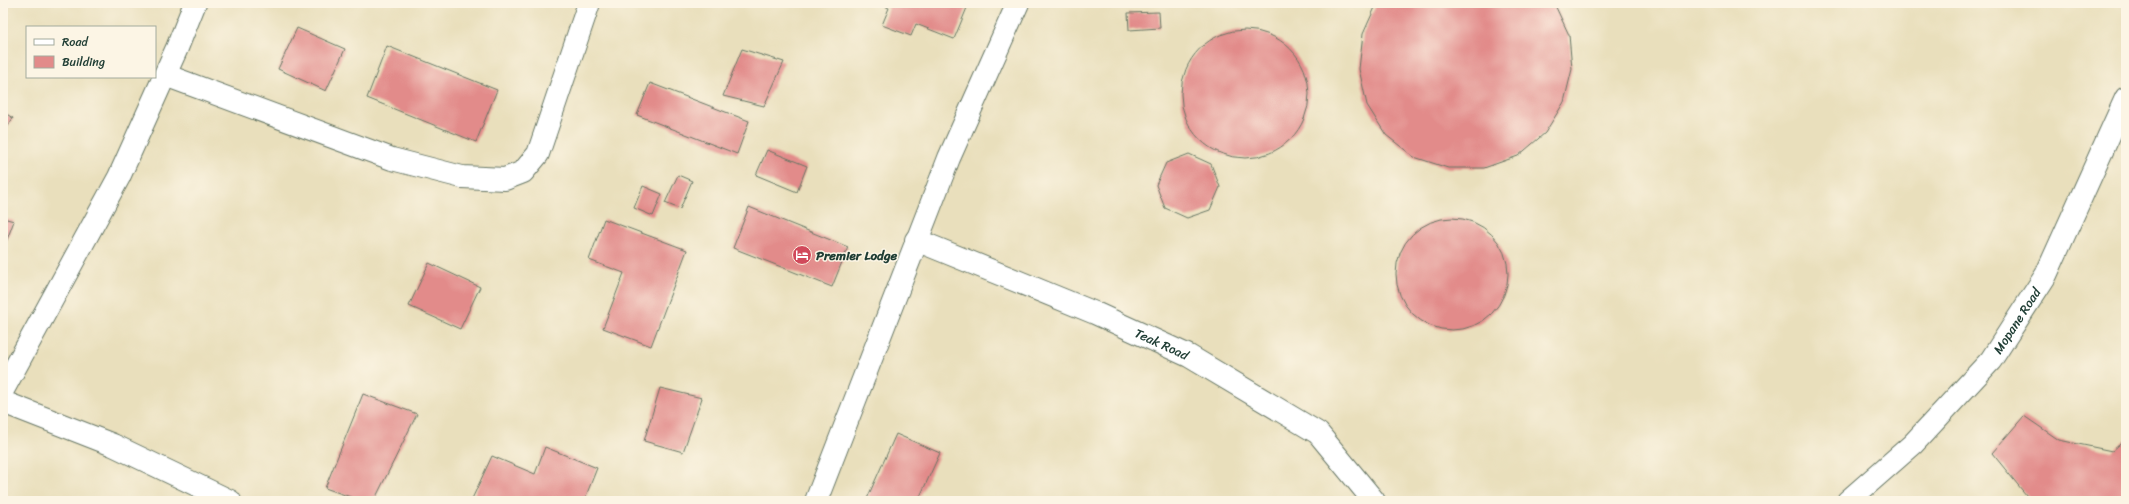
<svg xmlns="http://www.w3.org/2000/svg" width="2129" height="504" font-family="Sriracha,sans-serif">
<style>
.building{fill:#e28b8a}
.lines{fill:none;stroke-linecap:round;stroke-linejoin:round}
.street-casing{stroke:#667664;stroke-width:24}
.street{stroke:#fff;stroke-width:22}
.labels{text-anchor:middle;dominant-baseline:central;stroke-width:3;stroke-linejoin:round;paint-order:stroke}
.poi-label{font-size:13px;font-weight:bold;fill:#1f3d34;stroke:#fcf5e5;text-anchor:start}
.street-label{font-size:13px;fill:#1f3d34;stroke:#fcf5e5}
</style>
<rect width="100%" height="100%" fill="#fcf5e5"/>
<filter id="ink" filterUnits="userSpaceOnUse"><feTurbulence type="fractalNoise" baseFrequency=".025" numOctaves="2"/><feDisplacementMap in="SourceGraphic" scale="8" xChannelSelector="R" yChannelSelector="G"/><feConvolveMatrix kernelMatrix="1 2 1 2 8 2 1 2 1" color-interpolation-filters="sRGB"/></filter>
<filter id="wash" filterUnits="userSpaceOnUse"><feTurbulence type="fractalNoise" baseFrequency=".012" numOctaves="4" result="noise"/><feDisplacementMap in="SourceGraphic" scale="16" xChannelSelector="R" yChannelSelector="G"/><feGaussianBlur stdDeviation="0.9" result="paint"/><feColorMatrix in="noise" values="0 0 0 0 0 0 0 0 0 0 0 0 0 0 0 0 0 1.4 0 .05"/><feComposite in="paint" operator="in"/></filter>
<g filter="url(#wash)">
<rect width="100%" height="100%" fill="#e9dfbc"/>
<g id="blocks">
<!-- building -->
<g class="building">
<path d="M877,3H969L954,39L916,24L911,36L882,25L889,8Z"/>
<path d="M1377,3H1554L1569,35L1572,69L1564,102L1545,133L1518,156L1484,168H1448L1414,157L1386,135L1367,105L1359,69L1363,34Z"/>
<path d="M1159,12L1160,28L1129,30L1128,13Z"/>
<path d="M297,28L345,49L326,91L278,69Z"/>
<circle cx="1245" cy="94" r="64"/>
<path d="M387,46L497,90L476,142L367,98Z"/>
<path d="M742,49L784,62L764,106L723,96Z"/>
<path d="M650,83L749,121L737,154L637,115Z"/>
<path d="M3,112L13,118L3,134Z"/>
<path d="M767,150L807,166L797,192L756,175Z"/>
<path d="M1189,154L1211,164L1220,187L1210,210L1187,218L1165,208L1156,185L1166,163Z"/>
<path d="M678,175L692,181L680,209L665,203Z"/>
<path d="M643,186L662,194L653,216L634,208Z"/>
<path d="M749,207L848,247L832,287L733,248Z"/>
<path d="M3,218L14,221L3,250Z"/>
<circle cx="1452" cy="274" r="56"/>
<path d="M604,219L687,250L651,346L603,328L624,273L589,260Z"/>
<path d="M429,263L480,287L460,329L409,306Z"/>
<path d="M660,388L702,398L683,452L644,441Z"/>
<path d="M363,394L417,414L374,501H362L325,488Z"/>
<path d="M2024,416L2059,440L2112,451L2126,439V501H2031L1992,453Z"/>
<path d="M896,434L940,453L918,501H866Z"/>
<path d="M545,447L597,468L584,501H471L492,456L535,474Z"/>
</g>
</g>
</g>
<g filter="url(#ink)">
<use href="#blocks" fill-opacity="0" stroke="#667664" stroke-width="1"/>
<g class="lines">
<defs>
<g id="street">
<path d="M165,75L392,159L462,177L505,179L523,172L538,154L589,3"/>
<path id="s1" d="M916,240L1095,313L1189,356L1318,433L1374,501"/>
<path d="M3,390L119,177L177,48L195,3"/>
<path d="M3,402L113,445L230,501"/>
<path d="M816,501L949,158L1018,3"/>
<path id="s2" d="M1848,501L1913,444L1991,360L2046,275L2126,98"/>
</g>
</defs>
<!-- street casing -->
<use href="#street" class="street-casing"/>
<!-- street -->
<use href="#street" class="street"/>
</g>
</g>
<!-- icons -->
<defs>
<symbol id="hotel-disc" viewBox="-11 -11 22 22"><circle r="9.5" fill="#d1495b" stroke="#fcf5e5"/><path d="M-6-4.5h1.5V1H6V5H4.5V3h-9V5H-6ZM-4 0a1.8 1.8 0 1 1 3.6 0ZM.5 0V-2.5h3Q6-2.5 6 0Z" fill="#fff"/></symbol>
</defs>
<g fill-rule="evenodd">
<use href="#hotel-disc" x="791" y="244" width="22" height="22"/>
</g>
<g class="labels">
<!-- poi labels -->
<g class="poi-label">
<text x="816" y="255">Premier Lodge</text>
</g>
<!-- street labels -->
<g class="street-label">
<text stroke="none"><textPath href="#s2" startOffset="248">Mopane Road</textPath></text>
<text stroke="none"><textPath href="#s1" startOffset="267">Teak Road</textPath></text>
</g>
</g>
<!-- margin -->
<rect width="2129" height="504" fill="none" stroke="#fcf5e5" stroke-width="16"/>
<!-- legend -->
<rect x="26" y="26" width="130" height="52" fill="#fcf5e5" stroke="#a4ab9e"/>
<rect x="34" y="39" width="20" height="6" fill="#ffffff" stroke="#a4ab9e"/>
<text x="62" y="46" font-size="12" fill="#1f3d34">Road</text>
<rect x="34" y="56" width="20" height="12" fill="#e28b8a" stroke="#a4ab9e"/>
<text x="62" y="66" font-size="12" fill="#1f3d34">Building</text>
</svg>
